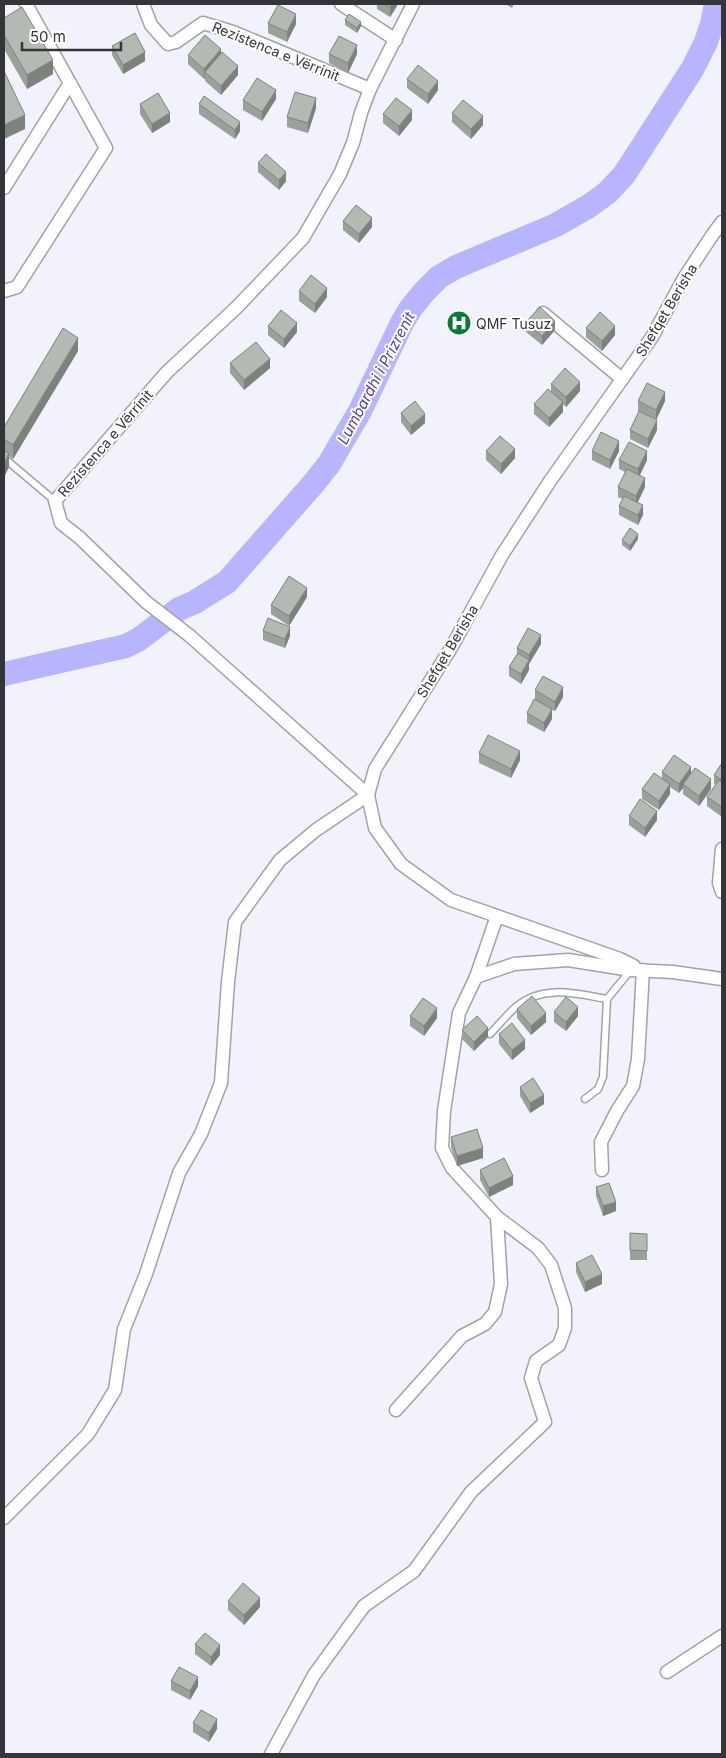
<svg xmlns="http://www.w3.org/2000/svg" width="726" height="1758" font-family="Inter,sans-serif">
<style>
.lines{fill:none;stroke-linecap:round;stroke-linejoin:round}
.river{stroke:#b6b5fe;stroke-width:24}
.lane-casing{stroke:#a1a2aa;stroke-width:9}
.street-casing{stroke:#a1a2aa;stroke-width:15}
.lane{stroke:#fff;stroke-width:6}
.street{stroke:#fff;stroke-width:12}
.wall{fill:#9aa09a}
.shaded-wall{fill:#7d827d}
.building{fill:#b3bab3;stroke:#7d827d}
.labels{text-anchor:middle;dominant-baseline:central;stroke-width:4;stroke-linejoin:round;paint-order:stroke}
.street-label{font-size:14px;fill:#343538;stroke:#fff}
.poi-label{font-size:14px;fill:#343538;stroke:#fff;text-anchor:start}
.water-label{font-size:15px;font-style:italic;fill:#4e40a7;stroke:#fff}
</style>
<rect width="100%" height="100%" fill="#f2f2fc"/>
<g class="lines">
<!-- river -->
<path class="river" d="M4,674L126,646L138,640L179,609L195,602L227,582L314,483L329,464L360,411L402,323L411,308L424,292L439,277L456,267L556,225L589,206L607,193L624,175L693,68L706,42L712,24L716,4"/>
<defs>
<g id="lane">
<path d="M4,458L55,501"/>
<path d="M490,1034C499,1025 507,1014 517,1006C544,984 577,994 607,999"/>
<path d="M585,1099L598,1089L603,1077L607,999L630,971"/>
</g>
<g id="street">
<path d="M143,4L151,25L168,44L176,42L203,23L233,32L370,89"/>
<path d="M341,4L396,40"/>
<path d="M4,188L70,83"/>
<path d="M4,291L17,287L106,148L26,4"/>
<path d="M543,313L622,379"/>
<path d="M722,849L719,883L722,892"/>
<path d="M634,966L620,959L451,900L401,864L375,828L368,795L375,769L451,648L502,555L550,481L652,337L684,278L711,237L722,222"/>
<path d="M476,977L497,916"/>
<path d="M602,1170L601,1142L617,1111L633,1086L638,1059L643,970"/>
<path d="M396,1410L462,1336L485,1324L495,1312L501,1284L497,1217"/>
<path d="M4,1518L88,1434L115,1390L124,1329L146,1274L179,1173L201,1134L221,1083L228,982L235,922L280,860L316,830L368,795L190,636L146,602L80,538L61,523L55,501L167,372L236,308L303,238L340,174L353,143L361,113L370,89L413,4"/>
<path d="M667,1672L722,1636"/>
<path d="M271,1754L314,1675L364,1606L414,1571L471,1492L545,1422L531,1378L536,1361L559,1345L565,1328V1308L551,1265L538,1248L497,1217L452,1168L442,1148L444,1111L459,1013L476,977L514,964L568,960L631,970L673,972L722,979"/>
</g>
</defs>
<!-- lane casing -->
<use href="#lane" class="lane-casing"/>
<!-- street casing -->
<use href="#street" class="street-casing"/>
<!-- lane -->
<use href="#lane" class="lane"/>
<!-- street -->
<use href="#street" class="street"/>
</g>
<!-- wall -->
<g class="wall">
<path d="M377,4H397V6L390,17L377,9Z"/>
<path d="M505,4H514L512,8Z"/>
<path d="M4,18L53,74L27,89L4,49Z"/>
<path d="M345,20L361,26L357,33L345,25Z"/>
<path d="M268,23L296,24L287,42L268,33Z"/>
<path d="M112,46L145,61L123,74L112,55Z"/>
<path d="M221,53L238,75L221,95L205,81V78L204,79L188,64V55Z"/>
<path d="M329,54H357L348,73L329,63Z"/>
<path d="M407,79L438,90L428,104L407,88Z"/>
<path d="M276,99L262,121L243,110V100Z"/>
<path d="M140,104L170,122L152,133L140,114Z"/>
<path d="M199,104L240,131L235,139L199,114Z"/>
<path d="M316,108L308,133L287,127V117Z"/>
<path d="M452,113L483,125L471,139L452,122Z"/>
<path d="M383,114L412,120L399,136L383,123Z"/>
<path d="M258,163L286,181L279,190L258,172Z"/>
<path d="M343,221L372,227L359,243L343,230Z"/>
<path d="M299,291L327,297L315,313L299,301Z"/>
<path d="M526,322L555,330L542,345L526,332Z"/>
<path d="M268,326L297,332L284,348L268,335Z"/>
<path d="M586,328L615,335L602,351L586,337Z"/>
<path d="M78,351L13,459L9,456V467L4,477V427Z"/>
<path d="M230,363L270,368L244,390L230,373Z"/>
<path d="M551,384L580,391L566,407L563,404V412L549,427L534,414V404L551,392Z"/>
<path d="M638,401H665L656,420L638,411Z"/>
<path d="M401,413L425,423L411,435L401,422Z"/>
<path d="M630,430H657L648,448L630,439Z"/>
<path d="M486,451L515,458L501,474L486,460Z"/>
<path d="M592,451H619L610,469L592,460Z"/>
<path d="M619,460H647L640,475L645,487L637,503L643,515L638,525L619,515V506L623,499L618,497V487L625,472L619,469Z"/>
<path d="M638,539L630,551L622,545V540Z"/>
<path d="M307,597L289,626L271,614V605Z"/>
<path d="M263,631L290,636L285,648L263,640Z"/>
<path d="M541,644L529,664V670L521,684L509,676V667L517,655V648Z"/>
<path d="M535,690L563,697L555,711L552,710V719L544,732L527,723V713L535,700Z"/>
<path d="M479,753L520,760L511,778L479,763Z"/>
<path d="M722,763V817L707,806V797L716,785L714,784V775Z"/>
<path d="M662,772L691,773L711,789L699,806L683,794V788L679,793L670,787V794L659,810L642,799V789L662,779Z"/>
<path d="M629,816L657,820L645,837L629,825Z"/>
<path d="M517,1009L546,1022L531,1035L517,1018Z"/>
<path d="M554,1012L578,1016L566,1031L554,1022Z"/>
<path d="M410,1016L437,1018L424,1036L410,1026Z"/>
<path d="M462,1030L488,1037L474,1051L462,1039Z"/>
<path d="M499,1034L525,1049L512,1060L499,1044Z"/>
<path d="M520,1087L544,1104L530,1113L520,1096Z"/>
<path d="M451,1137L483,1158L457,1166L451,1147Z"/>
<path d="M480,1170L513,1185L489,1197L480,1180Z"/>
<path d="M596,1187L616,1211L603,1216L596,1196Z"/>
<path d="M647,1234V1260H630V1250Z"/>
<path d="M576,1263L602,1284L585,1292L576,1272Z"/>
<path d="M228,1601L260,1607L244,1625L228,1610Z"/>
<path d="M195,1644L220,1655L211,1666L195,1654Z"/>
<path d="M171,1681L198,1686L190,1700L171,1690Z"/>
<path d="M193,1723L217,1729L209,1742L193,1732Z"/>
</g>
<!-- shaded-wall -->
<g class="shaded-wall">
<path d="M392,4H397V6L390,17V7Z"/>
<path d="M296,14V24L287,42V32Z"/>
<path d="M361,22V26L357,33V28Z"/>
<path d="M357,45V54L348,73V63Z"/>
<path d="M221,49V58L205,72V78L204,79V69Z"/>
<path d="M145,52V61L123,74V65Z"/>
<path d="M53,60V74L27,89V75Z"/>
<path d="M238,66V75L221,95V86Z"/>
<path d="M438,81V90L428,104V94Z"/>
<path d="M276,90V99L262,121V112Z"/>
<path d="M316,98V108L308,133V123Z"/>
<path d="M412,110V120L399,136V126Z"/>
<path d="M170,113V122L152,133V124Z"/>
<path d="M25,115V129L4,139V125Z"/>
<path d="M483,116V125L471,139V129Z"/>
<path d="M240,122V131L235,139V130Z"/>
<path d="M286,172V181L279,190V180Z"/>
<path d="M372,218V227L359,243V234Z"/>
<path d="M327,288V297L315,313V304Z"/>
<path d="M555,321V330L542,345V336Z"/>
<path d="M297,323V332L284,348V339Z"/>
<path d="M615,326V335L602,351V341Z"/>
<path d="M78,338V351L13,459V445Z"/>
<path d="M270,359V368L244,390V380Z"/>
<path d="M580,382V391L566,407V397Z"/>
<path d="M665,392V401L656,420V410Z"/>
<path d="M563,402V412L549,427V418Z"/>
<path d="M425,414V423L411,435V426Z"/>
<path d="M657,420V430L648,448V439Z"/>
<path d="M619,441V451L610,469V460Z"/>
<path d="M515,449V458L501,474V464Z"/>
<path d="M647,451V460L638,479V469Z"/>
<path d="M9,453V467L4,477V464Z"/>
<path d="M645,478V487L636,506V496Z"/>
<path d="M643,505V515L638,525V515Z"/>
<path d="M638,534V539L630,551V546Z"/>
<path d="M307,588V597L289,626V616Z"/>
<path d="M290,627V636L285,648V639Z"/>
<path d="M541,635V644L529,664V670L521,684V674L529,661V655Z"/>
<path d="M563,687V697L555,711V702Z"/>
<path d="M552,709V719L544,732V723Z"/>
<path d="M520,751V760L511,778V769Z"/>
<path d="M691,767V776L683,784V788L679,793V784Z"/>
<path d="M711,779V789L699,806V796Z"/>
<path d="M670,784V794L659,810V801Z"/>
<path d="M657,811V820L645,837V828Z"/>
<path d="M578,1007V1016L566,1031V1022Z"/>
<path d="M437,1008V1018L424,1036V1026Z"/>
<path d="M546,1013V1022L531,1035V1026Z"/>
<path d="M488,1028V1037L474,1051V1042Z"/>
<path d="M525,1040V1049L512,1060V1050Z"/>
<path d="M544,1095V1104L530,1113V1103Z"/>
<path d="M483,1148V1158L457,1166V1156Z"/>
<path d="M513,1176V1185L489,1197V1188Z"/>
<path d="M616,1202V1211L603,1216V1206Z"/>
<path d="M602,1274V1284L585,1292V1282Z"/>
<path d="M260,1598V1607L244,1625V1615Z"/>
<path d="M220,1645V1655L211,1666V1657Z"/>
<path d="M198,1677V1686L190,1700V1691Z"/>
<path d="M217,1719V1729L209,1742V1733Z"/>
</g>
<!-- building -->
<g class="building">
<path d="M384,4H392L390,7Z"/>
<path d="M278,5L296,14L287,32L268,23Z"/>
<path d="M22,7L53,60L27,75L4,35V18Z"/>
<path d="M349,14L361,22L357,28L345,20Z"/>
<path d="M135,33L145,52L123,65L112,46Z"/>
<path d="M205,35L221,49L204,69L188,55Z"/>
<path d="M339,36L357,45L348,63L329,54Z"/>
<path d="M222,52L238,66L221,86L205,72Z"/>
<path d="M418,65L438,81L428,94L407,79Z"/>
<path d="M4,71L25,115L4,125Z"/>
<path d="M257,78L276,90L262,112L243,100Z"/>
<path d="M295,92L316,98L308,123L287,117Z"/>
<path d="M158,93L170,113L152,124L140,104Z"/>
<path d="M204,96L240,122L235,130L199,104Z"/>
<path d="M396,98L412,110L399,126L383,114Z"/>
<path d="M463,100L483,116L471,129L452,113Z"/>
<path d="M266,154L286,172L279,180L258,163Z"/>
<path d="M356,205L372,218L359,234L343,221Z"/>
<path d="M311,275L327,288L315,304L299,291Z"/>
<path d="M540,307L555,321L542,336L526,322Z"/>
<path d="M281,310L297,323L284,339L268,326Z"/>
<path d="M600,312L615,326L602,341L586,328Z"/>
<path d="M63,328L78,338L13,445L4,439V427Z"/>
<path d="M256,342L270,359L244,380L230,363Z"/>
<path d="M565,368L580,382L566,397L551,384Z"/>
<path d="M647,383L665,392L656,410L638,401Z"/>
<path d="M548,389L563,402L549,418L534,404Z"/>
<path d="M415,401L425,414L411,426L401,413Z"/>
<path d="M639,411L657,420L648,439L630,430Z"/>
<path d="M601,432L619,441L610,460L592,451Z"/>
<path d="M500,436L515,449L501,464L486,451Z"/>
<path d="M629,442L647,451L638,469L619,460Z"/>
<path d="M4,451L9,453L4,464Z"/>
<path d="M627,469L645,478L636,496L618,487Z"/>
<path d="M624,496L643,505L638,515L619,506Z"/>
<path d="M630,528L638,534L630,546L622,540Z"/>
<path d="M289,576L307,588L289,616L271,605Z"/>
<path d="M268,618L290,627L285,639L263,631Z"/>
<path d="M528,628L541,635L529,655L517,648Z"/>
<path d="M518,653L529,660L521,674L509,667Z"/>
<path d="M543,676L563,687L555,702L535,690Z"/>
<path d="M534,699L552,709L544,723L527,713Z"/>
<path d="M488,735L520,751L511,769L479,753Z"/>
<path d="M674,755L691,767L679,784L662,772Z"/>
<path d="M722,763V780L714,775Z"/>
<path d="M695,768L711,779L699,796L683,784Z"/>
<path d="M654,773L670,784L659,801L642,789Z"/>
<path d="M719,780L722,782V807L707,797Z"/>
<path d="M640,799L657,811L645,828L629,816Z"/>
<path d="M532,996L546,1013L531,1026L517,1009Z"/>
<path d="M566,997L578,1007L566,1022L554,1012Z"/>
<path d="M423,998L437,1008L424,1026L410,1016Z"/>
<path d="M477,1016L488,1028L474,1042L462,1030Z"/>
<path d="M512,1023L525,1040L512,1050L499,1034Z"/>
<path d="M533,1078L544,1095L530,1103L520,1087Z"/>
<path d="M477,1129L483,1148L457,1156L451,1137Z"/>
<path d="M504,1158L513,1176L489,1188L480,1170Z"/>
<path d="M609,1183L616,1202L603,1206L596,1187Z"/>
<path d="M630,1233L647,1234V1251L630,1250Z"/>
<path d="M592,1255L602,1274L585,1282L576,1263Z"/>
<path d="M243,1583L260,1598L244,1615L228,1601Z"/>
<path d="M205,1633L220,1645L211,1657L195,1644Z"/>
<path d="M179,1667L198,1677L190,1691L171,1681Z"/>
<path d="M201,1710L217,1719L209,1733L193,1723Z"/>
</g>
<!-- icons -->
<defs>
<symbol id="hospital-disc" viewBox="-11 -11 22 22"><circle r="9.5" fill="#097b30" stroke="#fff"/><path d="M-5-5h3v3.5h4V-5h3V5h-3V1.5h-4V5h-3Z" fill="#fff"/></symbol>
</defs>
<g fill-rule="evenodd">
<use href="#hospital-disc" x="445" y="309" width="28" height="28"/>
</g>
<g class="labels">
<!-- street labels -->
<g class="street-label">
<text transform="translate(276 51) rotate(22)">Rezistenca e Vërrinit</text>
<text transform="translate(666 310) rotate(-59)">Shefqet Berisha</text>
<text transform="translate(105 443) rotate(-49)">Rezistenca e Vërrinit</text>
<text transform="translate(447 651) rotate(-59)">Shefqet Berisha</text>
</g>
<!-- poi labels -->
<g class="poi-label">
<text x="476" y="323">QMF Tusuz</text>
</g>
<!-- water labels -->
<g class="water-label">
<text transform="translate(376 378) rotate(-62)">Lumbardhi i Prizrenit</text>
</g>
</g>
<!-- border -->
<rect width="726" height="1758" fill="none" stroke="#343538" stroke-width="10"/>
<!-- scale -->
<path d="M22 42v8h99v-8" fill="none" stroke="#343538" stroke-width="2.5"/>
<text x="30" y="42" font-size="15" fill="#343538" stroke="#ffffff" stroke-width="4" paint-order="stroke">50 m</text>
</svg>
